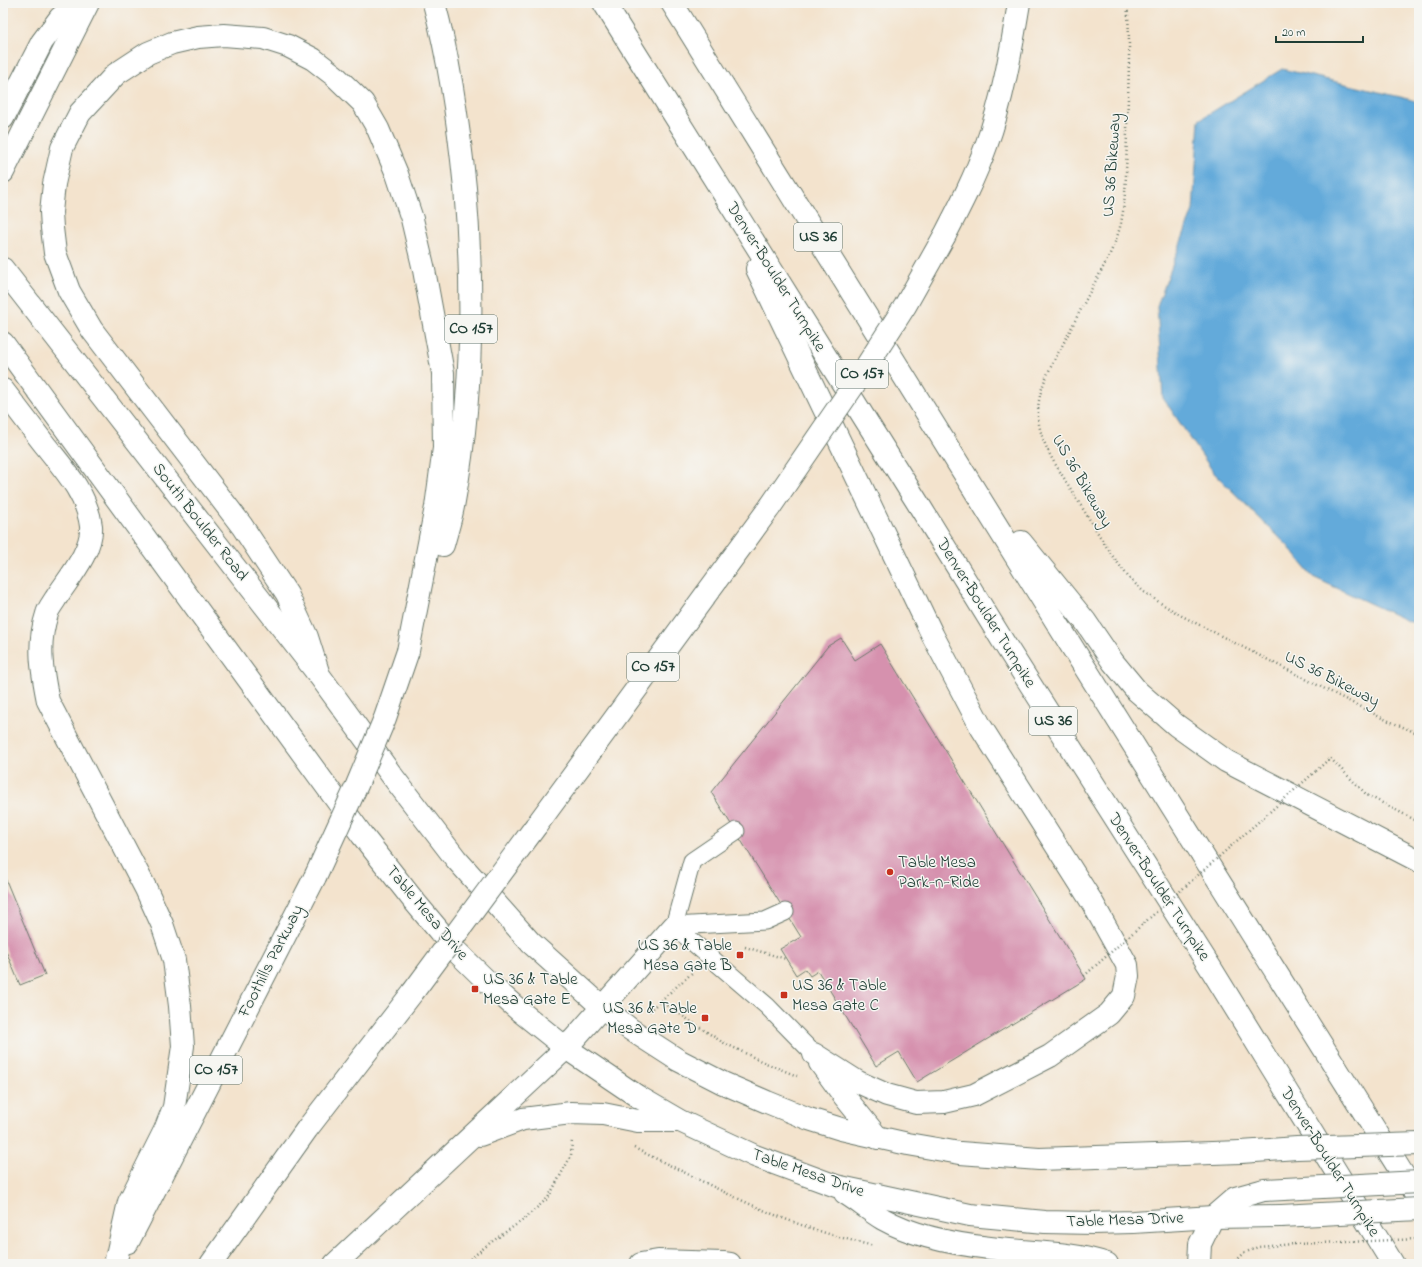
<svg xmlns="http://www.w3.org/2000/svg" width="1422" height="1267" font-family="'Indie Flower',sans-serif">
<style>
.water{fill:#63aada;stroke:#417487}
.building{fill:#d691ae}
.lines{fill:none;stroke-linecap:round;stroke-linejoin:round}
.lane-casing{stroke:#69776a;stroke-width:19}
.street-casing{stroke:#69776a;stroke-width:24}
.primary-casing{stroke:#69776a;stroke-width:24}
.highway-casing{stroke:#69776a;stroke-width:24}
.path{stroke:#69776a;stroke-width:2.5;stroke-dasharray:1 3;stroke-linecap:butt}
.lane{stroke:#fff;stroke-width:17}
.street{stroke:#fff;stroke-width:22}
.primary{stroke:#fff;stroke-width:22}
.highway{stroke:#fff;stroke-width:22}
.highway-bridge-casing{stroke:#69776a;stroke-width:24;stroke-linecap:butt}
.path-bridge{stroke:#69776a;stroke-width:2.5;stroke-dasharray:1 3;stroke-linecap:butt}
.highway-bridge{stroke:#fff;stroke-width:22}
.poi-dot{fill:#c8321e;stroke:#f6f6f2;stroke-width:1.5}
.labels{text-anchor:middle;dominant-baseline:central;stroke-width:3;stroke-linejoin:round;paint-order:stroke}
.shield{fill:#f6f6f2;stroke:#60746d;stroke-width:1}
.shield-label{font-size:16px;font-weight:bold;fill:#1f3d34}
.street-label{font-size:17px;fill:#1f3d34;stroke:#f6f6f2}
.poi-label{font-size:17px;fill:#1f3d34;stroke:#f6f6f2;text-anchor:start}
</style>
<rect width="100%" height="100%" fill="#f6f6f2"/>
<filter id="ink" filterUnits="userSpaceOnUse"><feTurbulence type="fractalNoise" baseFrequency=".025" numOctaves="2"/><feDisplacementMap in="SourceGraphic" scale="8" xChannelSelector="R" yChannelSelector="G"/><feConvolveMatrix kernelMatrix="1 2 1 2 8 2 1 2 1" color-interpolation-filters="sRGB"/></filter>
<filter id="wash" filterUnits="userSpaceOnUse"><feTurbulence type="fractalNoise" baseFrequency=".012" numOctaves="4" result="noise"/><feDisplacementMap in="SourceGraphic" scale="16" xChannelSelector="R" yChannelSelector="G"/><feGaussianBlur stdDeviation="0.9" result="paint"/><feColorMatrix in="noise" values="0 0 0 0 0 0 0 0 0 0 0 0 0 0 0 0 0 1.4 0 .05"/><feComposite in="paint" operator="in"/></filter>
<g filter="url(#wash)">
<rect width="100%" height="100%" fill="#f3e3cd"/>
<!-- water -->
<path class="water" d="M1282,69L1413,100L1419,104V622H1410L1313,577L1288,546L1214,473L1163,398L1157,306L1193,210L1199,120Z"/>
<g id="blocks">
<!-- building -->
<g class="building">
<path d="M841,638L855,660L880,644L1086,979L917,1082L899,1052L876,1066L818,971L810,976L805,969L796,975L780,949L801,937L711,792L828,646Z"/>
<path d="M3,873L45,975L20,985L3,944Z"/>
</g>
</g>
</g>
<g filter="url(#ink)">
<use href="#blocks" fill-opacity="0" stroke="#69776a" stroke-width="1"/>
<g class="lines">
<defs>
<g id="lane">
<path d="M674,926L767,1006L814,1054"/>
<path d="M674,926L692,861L736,831"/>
<path d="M674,926L765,921L785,912"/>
</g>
<g id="street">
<path d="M566,1048L674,926"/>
<path d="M641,1264L658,1261L723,1263L730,1264"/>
</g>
<path id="primary" d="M3,269L318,674"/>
<g id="highway">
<path d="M434,3C450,62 459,127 465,188C474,292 473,397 454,501C452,515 447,530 443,545"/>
<path d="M604,3L919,505L1004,643L1210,967L1393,1264"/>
<path d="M672,3L1072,647L1419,1200"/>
<path d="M3,118L42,42L60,18L77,3"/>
<path d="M3,172L88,3"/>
<path d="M945,235C960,206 975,177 986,146C1003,100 1011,51 1019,3"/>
<path d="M757,269L933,636L981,727L1092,902L1127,965L1128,976L1124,996L1109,1014L1050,1056L974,1095L944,1102L916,1103L887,1095L858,1082L814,1054"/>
<path d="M3,343L362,835L414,901L456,951L495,989L521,1012L566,1048L637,1096L680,1121L755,1156L836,1186L970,1215L1045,1222L1093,1223L1133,1222L1213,1217L1281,1216"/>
<path d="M3,390C17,408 31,427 45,445C64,469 87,494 91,526C93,551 68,579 56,598C53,603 48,609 47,614C37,644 42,671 48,701L146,889L162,924L174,960L180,1006L183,1046L174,1107L165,1130L129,1202L115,1264"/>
<path d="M1021,542L1085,621L1113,662L1137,691L1176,725L1226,761L1419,861"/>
<path d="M408,651L436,507L444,448L443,373L424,270L412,219L397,174L378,129L363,103L335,76L313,59L288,46L263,38L224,35L198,37L172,43L148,53L116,74L80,113L62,148L54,184L51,212L52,228L55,253L69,291L92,330L242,526L287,594L307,637L319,675L393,777L456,859L531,943L602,1007L630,1029L678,1060L723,1083L767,1102L809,1119L841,1129L908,1144L960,1153L1039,1159L1241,1152"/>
<path d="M536,826L770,507"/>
<path d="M820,1063L844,1096L878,1138"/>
<path d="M480,1135L523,1119L571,1113L603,1114L638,1121H679"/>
<path d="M845,1193C858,1201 870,1211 883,1219C915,1237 954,1244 990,1248C1029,1253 1070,1251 1107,1264"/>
<path d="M128,1242L315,877"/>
<path d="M211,1264L307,1129L413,992"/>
<path d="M335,1264L566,1048"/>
<path d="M1199,1264L1200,1244L1213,1217L1235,1198L1264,1190"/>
</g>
</defs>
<!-- lane casing -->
<use href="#lane" class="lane-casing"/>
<!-- street casing -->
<use href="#street" class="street-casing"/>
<!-- primary casing -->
<use href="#primary" class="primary-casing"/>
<!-- highway casing -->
<use href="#highway" class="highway-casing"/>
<!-- path -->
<g class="path">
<path d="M1127,3C1131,45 1128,88 1127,130C1126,161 1127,193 1121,223C1116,245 1105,264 1094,284C1083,305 1073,325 1062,346C1050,368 1037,390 1038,416C1039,432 1046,448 1054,462L1109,551L1129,578L1144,592L1162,604L1182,616L1382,718L1419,734"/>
<path d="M1316,771L1330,758L1367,795L1419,822"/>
<path d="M745,947L786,959"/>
<path d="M660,1001L722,1042L761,1061L797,1076"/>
<path d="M649,1011L692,973"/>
<path d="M634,1148C681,1170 727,1195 775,1215C807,1228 840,1238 874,1246"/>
<path d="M464,1264L490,1243L523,1220L548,1198L571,1156L572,1139"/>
<path d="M1233,1264L1244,1253L1258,1247L1294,1244"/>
</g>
<!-- lane -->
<use href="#lane" class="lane"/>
<!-- street -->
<use href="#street" class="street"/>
<!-- primary -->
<use href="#primary" class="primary"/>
<!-- highway -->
<use href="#highway" class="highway"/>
<defs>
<g id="highway-bridge">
<path d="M770,507L862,373L905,306L945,235"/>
<path d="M315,877L357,785L385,718L408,651"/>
<path d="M413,992L536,826"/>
<path d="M1241,1152L1297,1148L1419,1144"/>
<path d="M1264,1190L1419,1182"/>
<path d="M1281,1216L1419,1209"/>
</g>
</defs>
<!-- highway-bridge casing -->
<use href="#highway-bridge" class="highway-bridge-casing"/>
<!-- path-bridge -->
<g class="path-bridge">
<path d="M1084,976L1316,771"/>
<path d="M1294,1244L1419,1239"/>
</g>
<!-- highway-bridge -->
<use href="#highway-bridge" class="highway-bridge"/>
</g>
</g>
<!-- markers -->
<g class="poi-dot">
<circle cx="890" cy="872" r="4"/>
<rect x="736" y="951" width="8" height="8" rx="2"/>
<rect x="471" y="985" width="8" height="8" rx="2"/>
<rect x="780" y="991" width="8" height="8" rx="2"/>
<rect x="701" y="1014" width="8" height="8" rx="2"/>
</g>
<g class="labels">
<!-- shield labels -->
<g class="shield">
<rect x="794" y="223" width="48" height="28" rx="3"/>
<rect x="445" y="315" width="52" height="28" rx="3"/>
<rect x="836" y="360" width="52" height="28" rx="3"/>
<rect x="627" y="653" width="52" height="28" rx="3"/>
<rect x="1029" y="707" width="48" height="28" rx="3"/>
<rect x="190" y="1056" width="52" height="28" rx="3"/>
</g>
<g class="shield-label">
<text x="818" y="237">US 36</text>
<text x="471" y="329">CO 157</text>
<text x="862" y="374">CO 157</text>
<text x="653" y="667">CO 157</text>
<text x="1053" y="721">US 36</text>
<text x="216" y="1070">CO 157</text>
</g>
<!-- street labels -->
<g class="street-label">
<text transform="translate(1112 165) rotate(-86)">US 36 Bikeway</text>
<text transform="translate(776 277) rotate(58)">Denver–Boulder Turnpike</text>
<text transform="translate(1082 481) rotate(60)">US 36 Bikeway</text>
<text transform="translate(200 522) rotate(52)">South Boulder Road</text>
<text transform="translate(986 613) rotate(58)">Denver–Boulder Turnpike</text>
<text transform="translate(1332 679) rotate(27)">US 36 Bikeway</text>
<text transform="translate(1159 887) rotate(57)">Denver–Boulder Turnpike</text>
<text transform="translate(427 913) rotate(50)">Table Mesa Drive</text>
<text transform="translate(271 961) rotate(-63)">Foothills Parkway</text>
<text transform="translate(1330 1162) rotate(58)">Denver–Boulder Turnpike</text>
<text transform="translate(808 1173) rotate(19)">Table Mesa Drive</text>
<text transform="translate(1125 1220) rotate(-2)">Table Mesa Drive</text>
</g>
<!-- poi labels -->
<g class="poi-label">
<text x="898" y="862">Table Mesa<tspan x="898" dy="20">Park-n-Ride</tspan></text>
<text x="732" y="945" text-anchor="end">US 36 &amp; Table<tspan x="732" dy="20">Mesa Gate B</tspan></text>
<text x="483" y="979">US 36 &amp; Table<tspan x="483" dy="20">Mesa Gate E</tspan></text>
<text x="792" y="985">US 36 &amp; Table<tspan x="792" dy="20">Mesa Gate C</tspan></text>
<text x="697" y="1008" text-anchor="end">US 36 &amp; Table<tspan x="697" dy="20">Mesa Gate D</tspan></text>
</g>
</g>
<!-- margin -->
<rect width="1422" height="1267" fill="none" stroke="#f6f6f2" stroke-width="16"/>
<!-- scale -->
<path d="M1276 36v6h87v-6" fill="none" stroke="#1f3d34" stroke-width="2"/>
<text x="1282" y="36" font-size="12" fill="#1f3d34" stroke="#f6f6f2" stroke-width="3" paint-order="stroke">20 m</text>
</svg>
